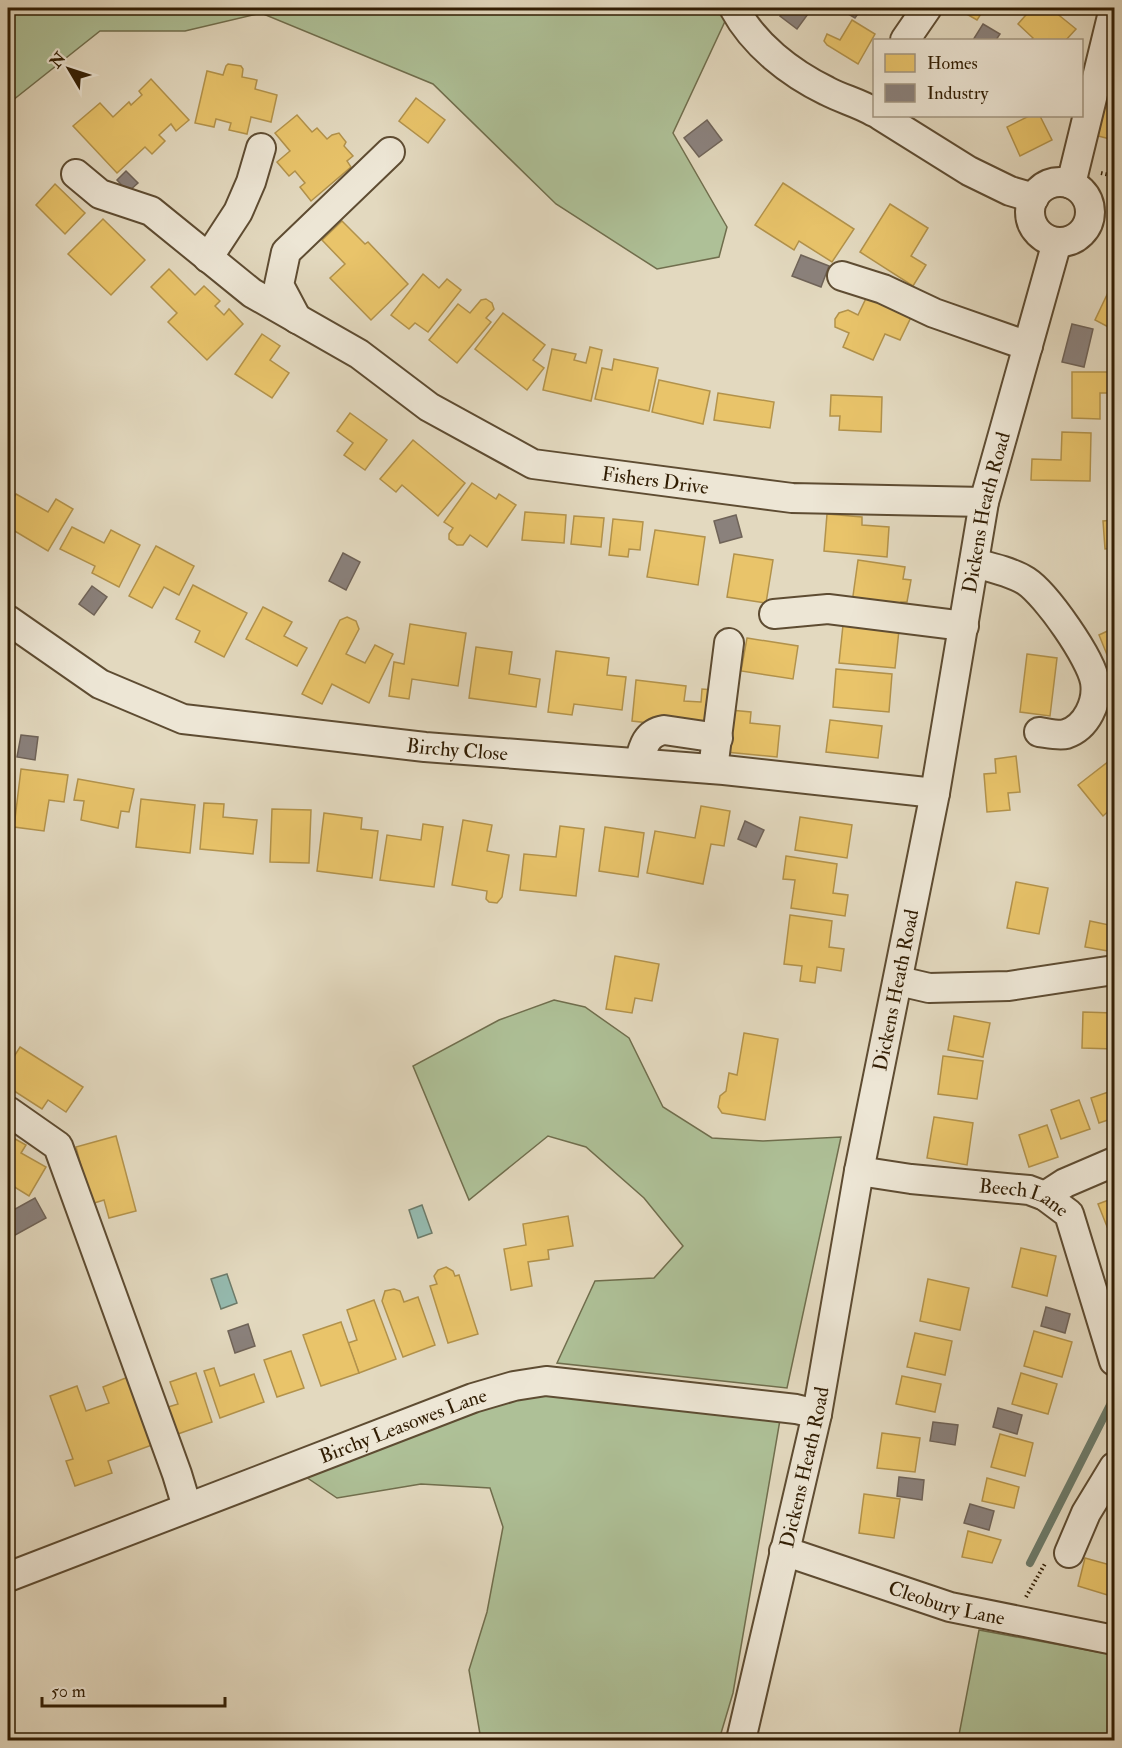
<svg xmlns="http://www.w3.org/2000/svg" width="1122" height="1748" font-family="'IM FELL Double Pica',serif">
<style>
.green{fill:#aec097;stroke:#706e4d;stroke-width:1.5}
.water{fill:#95baaf;stroke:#6d7b6a;stroke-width:1.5}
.homes{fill:#e9c46a;stroke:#b2924b;stroke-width:1.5}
.industry{fill:#8a817c;stroke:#6f6358;stroke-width:1.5}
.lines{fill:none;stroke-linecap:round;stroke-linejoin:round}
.stream{stroke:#6d7b6a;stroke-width:8}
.minor-casing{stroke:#5e4c32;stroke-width:32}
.path{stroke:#311d03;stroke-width:4;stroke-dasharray:1.5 3;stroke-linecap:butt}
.minor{stroke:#ede6d5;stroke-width:28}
.labels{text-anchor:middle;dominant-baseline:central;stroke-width:6;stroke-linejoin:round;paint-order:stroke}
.street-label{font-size:20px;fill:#311d03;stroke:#ede6d5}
</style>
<rect width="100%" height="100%" fill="#e3d9bf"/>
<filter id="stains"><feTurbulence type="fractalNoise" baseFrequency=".00333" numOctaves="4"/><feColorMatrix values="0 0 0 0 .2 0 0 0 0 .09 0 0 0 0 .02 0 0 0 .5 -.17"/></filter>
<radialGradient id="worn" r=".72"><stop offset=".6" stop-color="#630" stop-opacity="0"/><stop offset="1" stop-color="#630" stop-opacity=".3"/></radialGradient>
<!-- green -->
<g class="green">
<path d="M8,8H722L727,17L673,133L727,227L719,257L657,269L556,204L433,84L261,13L185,31H100L8,104Z"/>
<path d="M554,1000L585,1007L629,1038L663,1107L712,1138L763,1141L841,1137L787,1388L557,1363L595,1281L654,1278L683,1246L644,1198L586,1147L548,1136L469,1200L413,1066L499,1020Z"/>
<path d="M528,1393L780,1420L733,1693L719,1740H481L469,1670L487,1612L503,1527L490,1488L421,1484L337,1498L306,1477Z"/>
<path d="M979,1630L1114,1655V1740H958Z"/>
</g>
<!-- water -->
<g class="water">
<path d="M422,1205L432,1233L418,1238L409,1210Z"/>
<path d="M227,1274L237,1303L221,1309L211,1279Z"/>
</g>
<!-- homes -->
<g class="homes">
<path d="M966,8H985L977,20L963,12Z"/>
<path d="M1032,8H1050L1076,29L1066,40H1031L1033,38L1018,24Z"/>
<path d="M852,20L875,34L858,64L827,45L824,41L827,34L840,40Z"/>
<path d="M228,64L241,66L243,69L242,77L257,80L255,89L277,95L271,122L251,117L247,134L229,130L231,123L216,119L214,127L195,123L207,71L223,75L226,66Z"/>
<path d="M1114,68V140L1098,136Z"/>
<path d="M151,79L189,120L176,131L171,124L159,135L165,141L152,154L145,147L117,173L73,126L100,103L113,117L129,102L131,105L142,95L139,91Z"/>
<path d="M416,98L445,120L428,143L399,121Z"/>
<path d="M297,115L312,132L317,128L327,139L332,135L339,133L346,142L344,146L353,156L347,161L351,167L311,201L300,187L305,183L295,171L289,176L277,162L290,151L275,133Z"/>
<path d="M1029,116H1040L1052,140L1020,156L1007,127Z"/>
<path d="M783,183L854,229L832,262L799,241L794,250L755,225Z"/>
<path d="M55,184L85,213L65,234L36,205Z"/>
<path d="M890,204L928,228L911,256L926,265L913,286L860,252Z"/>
<path d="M103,219L145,260L111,295L68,254Z"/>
<path d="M342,221L365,244L368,242L408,284L371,320L330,278L345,264L322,240Z"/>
<path d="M169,269L195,295L204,286L220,301L215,306L224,315L229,309L243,324L207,360L168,322L177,313L151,287Z"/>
<path d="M423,274L439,288L447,279L461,290L428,332L415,323L409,329L391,315Z"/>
<path d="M1114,280V330L1095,320Z"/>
<path d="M870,290L914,311L900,340L885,334L873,360L843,347L849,333L835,327V319L839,313L848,310L858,315Z"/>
<path d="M486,299L492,303L494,309L486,318L491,322L457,363L429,340L458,304L470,313L481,300Z"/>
<path d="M503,313L545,345L533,360L544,368L527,390L475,349Z"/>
<path d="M262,334L280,346L270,360L289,373L272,398L235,374Z"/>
<path d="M590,347L602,350L591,401L543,390L552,349L576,354L574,360L586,363Z"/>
<path d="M614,359L658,368L649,411L595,399L602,368L612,370Z"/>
<path d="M1072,372H1114V393H1100V419L1072,418Z"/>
<path d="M659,380L710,391L703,424L652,412Z"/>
<path d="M718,393L774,402L770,428L714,420Z"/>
<path d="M831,395L882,397L881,432L839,430L840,416H830Z"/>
<path d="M350,413L387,440L365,470L344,455L353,443L337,431Z"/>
<path d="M1062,432L1091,433L1090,481L1031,480L1032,459L1061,460Z"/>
<path d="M413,440L465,483L438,516L402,485L396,492L380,479Z"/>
<path d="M472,483L496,499L499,494L516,505L487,547L470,535L463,545H457L449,539V534L453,528L444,522Z"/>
<path d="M16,494L48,512L56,499L73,509L48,551L8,527V509Z"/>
<path d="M525,512L566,515L564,543L522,540Z"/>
<path d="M827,514L862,517V525L889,527L887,557L824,551Z"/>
<path d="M574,516L604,518L601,547L571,544Z"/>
<path d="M613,519L643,522L640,550L629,549L628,557L609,555Z"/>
<path d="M1114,520V548L1105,549L1103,521Z"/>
<path d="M72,527L104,543L111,530L140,545L119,587L92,573L95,566L60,549Z"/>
<path d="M655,530L705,537L698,585L647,577Z"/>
<path d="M156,546L194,566L179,595L164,587L152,608L129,596Z"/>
<path d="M734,554L773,560L766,603L727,597Z"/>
<path d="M858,560L905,567L903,579L911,580L907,602H901L900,610L852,603Z"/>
<path d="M193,585L247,613L224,657L195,642L200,631L176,619Z"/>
<path d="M263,607L292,622L284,636L307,648L297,666L246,639Z"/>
<path d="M347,617L356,621L359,629L346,654L365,663L375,645L393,654L369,703L332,684L322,704L302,694L340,620Z"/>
<path d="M410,624L466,633L458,686L412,679L409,699L389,696L394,662L404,664Z"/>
<path d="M843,625L899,630L895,668L839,663Z"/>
<path d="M1114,628V672L1099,635Z"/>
<path d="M747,638L798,646L793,679L741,671Z"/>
<path d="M476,647L512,652L509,674L540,679L536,707L469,698Z"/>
<path d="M556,651L609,658L607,675L626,677L622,710L574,704L572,715L548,712Z"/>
<path d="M1027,654L1057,658L1050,716L1020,712Z"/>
<path d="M836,669L892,674L889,712L833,707Z"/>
<path d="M636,680L686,686L684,701L701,702L702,689L714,690L710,730L632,721Z"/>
<path d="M730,710L751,712L750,723L780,726L777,757L726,752Z"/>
<path d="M830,720L882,726L878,758L826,752Z"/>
<path d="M1016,756L1020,792L1008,793L1010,810L987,812L984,774L996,773L995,759Z"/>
<path d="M1109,761L1114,767V806L1103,816L1078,785Z"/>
<path d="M21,769L68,775L64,802L49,800L44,831L14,827Z"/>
<path d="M78,779L134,789L129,812L121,811L118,828L81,820L84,801L74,800Z"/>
<path d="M141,799L195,805L190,853L136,847Z"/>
<path d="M204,803L224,804L223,817L257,820L253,854L200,849Z"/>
<path d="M701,806L730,811L724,846L711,844L703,884L647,873L655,831L695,838Z"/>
<path d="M272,809L311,810L309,863L270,862Z"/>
<path d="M324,813L362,818L361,829L378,831L372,878L317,871Z"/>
<path d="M800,817L852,825L847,858L795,850Z"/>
<path d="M463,820L492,825L487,851L509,855L502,897L497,903L489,902L486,899L487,891L452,885Z"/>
<path d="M423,824L443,827L434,887L380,880L387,835L421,840Z"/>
<path d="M560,826L584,829L576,896L520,890L524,854L556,857Z"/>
<path d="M605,827L644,833L638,877L599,871Z"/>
<path d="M786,856L837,864L833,893L848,895L845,916L791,908L795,880L783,879Z"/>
<path d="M1016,882L1048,888L1039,934L1007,928Z"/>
<path d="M790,915L832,921L829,947L844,949L841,971L817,967L815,983L800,981L802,966L784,964Z"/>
<path d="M1090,921L1114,926V952L1085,947Z"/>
<path d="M615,956L659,964L652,1001L635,998L632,1013L606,1009Z"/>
<path d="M1083,1012L1114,1013V1049L1082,1048Z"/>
<path d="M954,1016L990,1023L983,1057L948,1050Z"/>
<path d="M744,1033L778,1039L765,1120L722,1113L718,1107L720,1096L726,1091L729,1073L737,1075Z"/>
<path d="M20,1047L83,1087L66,1112L48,1100L42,1109L8,1087V1066Z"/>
<path d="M943,1056L983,1061L977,1099L938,1094Z"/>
<path d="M1114,1090V1118L1099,1123L1091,1098Z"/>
<path d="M1079,1100L1090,1129L1061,1139L1051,1110Z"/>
<path d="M934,1117L973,1123L967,1165L927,1158Z"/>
<path d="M1047,1125L1058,1157L1029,1167L1019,1135Z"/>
<path d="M8,1135L26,1145L21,1153L46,1167L29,1196L8,1183Z"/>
<path d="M116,1136L136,1211L109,1218L104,1200L91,1204L76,1147Z"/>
<path d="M1114,1198V1244L1098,1204Z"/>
<path d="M568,1216L573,1246L548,1250L549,1259L528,1262L532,1286L511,1290L504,1249L526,1245L523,1224Z"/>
<path d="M1021,1248L1056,1256L1047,1296L1012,1287Z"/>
<path d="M446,1267L453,1271L455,1276L459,1275L478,1334L448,1343L430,1286L437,1284L434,1276L438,1270Z"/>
<path d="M928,1279L969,1288L960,1330L920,1321Z"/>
<path d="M394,1289L400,1291L404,1302L418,1297L435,1345L403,1357L382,1301L385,1291Z"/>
<path d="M374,1300L396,1359L359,1373L348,1343L357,1340L347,1310Z"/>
<path d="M341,1322L359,1373L321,1386L303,1335Z"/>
<path d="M1034,1331L1072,1342L1062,1377L1024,1366Z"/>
<path d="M915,1333L952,1341L945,1375L907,1367Z"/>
<path d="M291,1351L304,1388L277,1397L264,1360Z"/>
<path d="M214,1368L220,1386L254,1374L264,1402L220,1418L204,1371Z"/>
<path d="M196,1373L212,1422L175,1435L165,1408L178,1404L170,1382Z"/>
<path d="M1021,1373L1057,1384L1048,1414L1012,1404Z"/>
<path d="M902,1376L941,1384L935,1412L896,1404Z"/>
<path d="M128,1377L152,1445L108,1461L112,1473L75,1486L66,1461L73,1459L50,1396L77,1386L86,1411L109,1403L103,1387Z"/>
<path d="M882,1433L920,1438L915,1472L877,1468Z"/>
<path d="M1000,1434L1033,1443L1025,1476L991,1467Z"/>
<path d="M987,1478L1019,1487L1014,1508L982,1501Z"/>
<path d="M864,1494L900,1499L894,1538L859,1533Z"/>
<path d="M968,1531L1001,1540L992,1563L962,1557Z"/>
<path d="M1085,1558L1114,1566V1597L1078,1586Z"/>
</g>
<!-- industry -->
<g class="industry">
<path d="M786,8H799L808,14L797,29L780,16Z"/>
<path d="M838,8H862L855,18Z"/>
<path d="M983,24L1000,34L996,40H973Z"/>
<path d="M707,120L722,140L699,157L684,138Z"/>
<path d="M126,171L138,183L128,192L117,180Z"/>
<path d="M801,255L829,266L821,287L792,276Z"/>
<path d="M1072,324L1093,329L1084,367L1062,362Z"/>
<path d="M736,515L742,537L720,543L714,521Z"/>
<path d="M343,553L360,562L346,590L329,581Z"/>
<path d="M92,586L107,597L94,615L79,604Z"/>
<path d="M21,735L38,737L35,760L17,757Z"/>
<path d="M745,821L764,830L756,847L738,839Z"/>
<path d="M35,1198L46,1218L8,1239V1213Z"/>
<path d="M1046,1307L1070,1314L1065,1333L1041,1326Z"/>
<path d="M248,1324L255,1346L235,1353L228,1331Z"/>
<path d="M998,1408L1022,1415L1017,1434L993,1427Z"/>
<path d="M933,1422L958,1425L955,1445L930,1441Z"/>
<path d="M899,1477L924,1480L922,1500L897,1496Z"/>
<path d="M970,1504L994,1511L989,1530L964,1523Z"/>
</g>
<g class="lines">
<!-- stream -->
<path class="stream" d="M1030,1563L1113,1399"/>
<defs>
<g id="minor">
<path d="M734,8C754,45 790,73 827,91C842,99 859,103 874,112"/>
<path d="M905,40L927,8"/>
<path d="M881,116L969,171L1010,191L1034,198"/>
<path id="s1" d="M76,174L100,194L151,211L252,293L359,354L429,407L533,464L792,498L984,502"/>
<circle cx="1060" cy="212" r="30"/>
<path d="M1071,184L1114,8"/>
<path d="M208,258L238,212L251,182L261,148"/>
<path d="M842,276L883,289L934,313L1028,346"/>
<path d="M297,319L279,285L286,252L390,152"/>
<path d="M974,563C990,567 1012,572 1026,581C1046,594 1091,658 1095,682C1098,702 1087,727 1066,734C1059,736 1047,733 1039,732"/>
<path d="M774,614L828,609L964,626"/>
<path id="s2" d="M8,620L100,684L183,719L425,747L724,770L935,793"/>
<path d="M639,763C643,747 646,733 664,730L718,738"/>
<path d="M713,769L729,643"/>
<path d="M899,981L929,988L1009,986L1114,970"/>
<path d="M8,1111L58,1146L177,1474L187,1507"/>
<path id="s3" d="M859,1171L911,1179L1029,1190L1045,1196L1069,1214L1114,1361"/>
<path d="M1045,1196L1065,1183L1114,1162"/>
<path id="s4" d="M784,1551L950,1607L1114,1640"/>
<path d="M1069,1553L1086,1513L1114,1467"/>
<path id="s5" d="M8,1577L473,1398L514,1386L546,1381L796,1409L817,1414"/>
<path id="s6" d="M741,1740L817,1414L859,1171L935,793L984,502L1057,242"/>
</g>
</defs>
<!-- minor casing -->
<use href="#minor" class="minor-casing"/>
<!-- path -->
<g class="path">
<path d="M1101,173L1114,176"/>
<path d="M1026,1597L1046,1562"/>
</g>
<!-- minor -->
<use href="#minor" class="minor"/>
</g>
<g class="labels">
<!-- street labels -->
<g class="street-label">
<text stroke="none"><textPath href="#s1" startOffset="668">Fishers Drive</textPath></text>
<text stroke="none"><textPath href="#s6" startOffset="1252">Dickens Heath Road</textPath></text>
<text stroke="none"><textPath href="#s2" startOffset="478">Birchy Close</textPath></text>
<text stroke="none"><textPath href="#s6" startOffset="766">Dickens Heath Road</textPath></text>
<text stroke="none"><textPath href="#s3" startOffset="168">Beech Lane</textPath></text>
<text stroke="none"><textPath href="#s5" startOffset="423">Birchy Leasowes Lane</textPath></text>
<text stroke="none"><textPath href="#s6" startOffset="280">Dickens Heath Road</textPath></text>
<text stroke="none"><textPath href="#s4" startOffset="171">Cleobury Lane</textPath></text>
</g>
</g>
<!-- margin -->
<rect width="1122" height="1748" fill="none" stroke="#e3d9bf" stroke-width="30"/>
<rect x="9" y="9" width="1104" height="1730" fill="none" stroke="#311d03" stroke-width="3"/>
<rect x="15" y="15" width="1092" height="1718" fill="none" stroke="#311d03" stroke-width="1.5"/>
<!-- legend -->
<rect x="873" y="39" width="210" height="78" fill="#ede6d5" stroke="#a29681" stroke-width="1.5"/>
<rect x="885" y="54" width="30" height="18" fill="#e9c46a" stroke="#a29681" stroke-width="1.5"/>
<text x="927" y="69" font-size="18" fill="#311d03">Homes</text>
<rect x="885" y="84" width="30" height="18" fill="#8a817c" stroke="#a29681" stroke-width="1.5"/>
<text x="927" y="99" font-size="18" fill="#311d03">Industry</text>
<!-- north arrow -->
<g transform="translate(69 69) rotate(309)" stroke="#ede6d5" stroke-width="4.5" paint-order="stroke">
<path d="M0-4.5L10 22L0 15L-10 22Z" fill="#311d03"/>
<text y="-9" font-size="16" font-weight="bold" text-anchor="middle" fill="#311d03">N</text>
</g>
<!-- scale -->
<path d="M42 1697v9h183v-9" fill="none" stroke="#311d03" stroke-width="3"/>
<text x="51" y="1697" font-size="18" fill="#311d03" stroke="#ede6d5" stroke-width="4.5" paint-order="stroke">50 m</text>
<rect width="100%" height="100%" filter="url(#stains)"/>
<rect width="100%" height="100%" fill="url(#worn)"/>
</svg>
